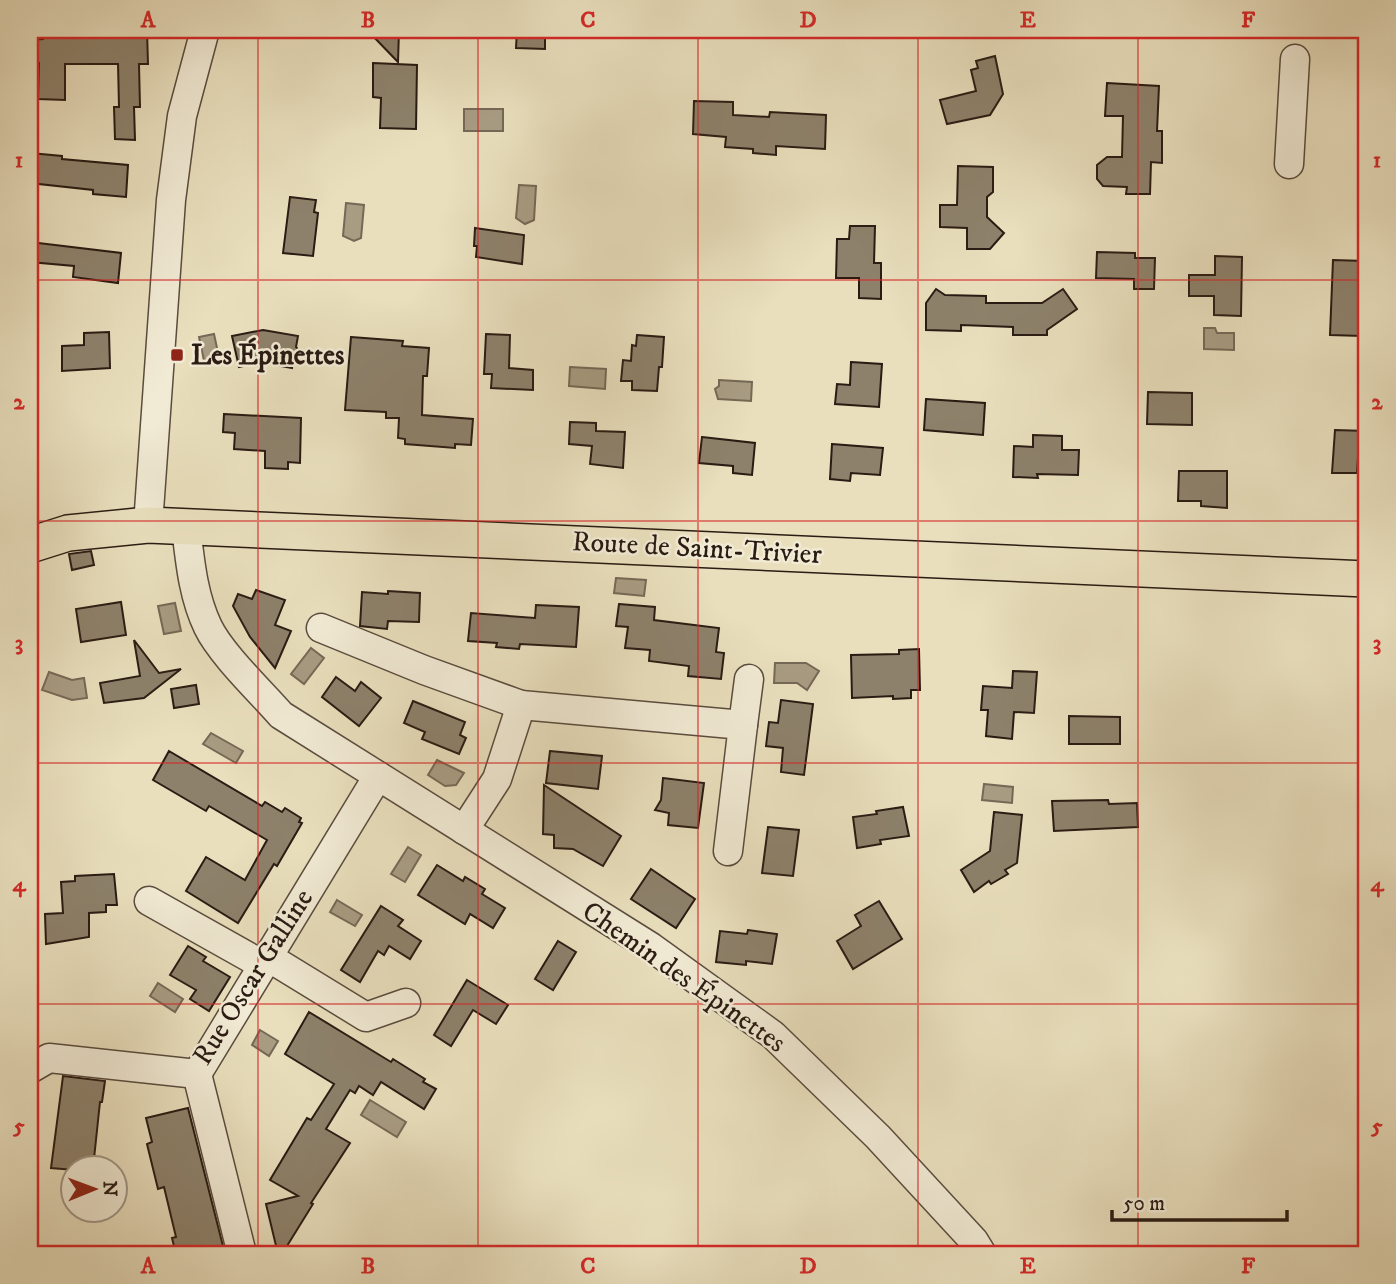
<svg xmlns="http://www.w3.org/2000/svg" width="1396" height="1284" font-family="'IM FELL DW Pica',serif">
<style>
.water{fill:#a89c83;stroke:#766856;stroke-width:2}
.building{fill:#8d816b;stroke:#2a1b13;stroke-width:2}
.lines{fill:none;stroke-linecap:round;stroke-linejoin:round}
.minor-casing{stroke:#5a4c3e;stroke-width:31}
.major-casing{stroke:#2a1b13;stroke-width:38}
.minor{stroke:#f1ead4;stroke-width:28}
.major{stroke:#e9dfbd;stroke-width:35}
.grid{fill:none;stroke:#d62828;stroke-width:2;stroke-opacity:0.55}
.poi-dot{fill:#8f2418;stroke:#f1ead4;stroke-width:2.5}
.labels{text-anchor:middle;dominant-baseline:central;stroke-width:5;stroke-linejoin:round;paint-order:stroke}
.poi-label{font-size:28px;font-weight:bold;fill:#2a1b13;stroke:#f1ead4;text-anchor:start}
.street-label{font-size:28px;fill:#2a1b13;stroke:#f1ead4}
.neatline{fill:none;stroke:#d62828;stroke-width:2.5}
.grid-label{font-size:23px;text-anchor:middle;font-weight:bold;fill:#d62828}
</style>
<rect width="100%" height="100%" fill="#e9dfbd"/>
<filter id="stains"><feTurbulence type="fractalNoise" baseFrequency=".00286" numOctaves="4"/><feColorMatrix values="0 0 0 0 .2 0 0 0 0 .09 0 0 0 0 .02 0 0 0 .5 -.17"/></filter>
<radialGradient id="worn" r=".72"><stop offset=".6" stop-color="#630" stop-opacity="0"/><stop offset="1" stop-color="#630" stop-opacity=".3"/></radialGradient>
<!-- water -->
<g class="water">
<rect x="464" y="109" width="39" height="22"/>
<path d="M519,185L536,186L534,220L525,224L516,218Z"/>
<path d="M346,203L364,205L361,238L354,241L343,236Z"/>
<path d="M1204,328H1215L1217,333H1234V350L1204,349Z"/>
<path d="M214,334L220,362L205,365L199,337Z"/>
<path d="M570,367L606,369L605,389L569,386Z"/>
<path d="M719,380L752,382L751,401L718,399L715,389L719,386Z"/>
<path d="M616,578L646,580L644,596L614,593Z"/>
<path d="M175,603L181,631L164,634L158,606Z"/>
<path d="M311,648L324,658L304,684L291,674Z"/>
<path d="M775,663H806L819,671L807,690L797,683H774Z"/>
<path d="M49,672L72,680L84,678L87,698L72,700L42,690Z"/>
<path d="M211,733L243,751L236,763L203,744Z"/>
<path d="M437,760L464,773L456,785L445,786L428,775Z"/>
<path d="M984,784L1013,787L1012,803L982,800Z"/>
<path d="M408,847L421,855L405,882L391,874Z"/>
<path d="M337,900L362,915L355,926L330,912Z"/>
<path d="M158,983L183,999L175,1012L150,996Z"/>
<path d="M260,1030L278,1041L269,1056L252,1045Z"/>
<path d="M370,1100L406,1122L397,1137L361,1115Z"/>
</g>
<!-- building -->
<g class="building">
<path d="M43,30H66V37L128,36V30H147L148,64H139L140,107H134L135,140L115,139L114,107H119L118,64H65V100L38,99L39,63H30V40L43,39Z"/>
<path d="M367,30H399L398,62Z"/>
<path d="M517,30H545V49L516,48Z"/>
<path d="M995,56L1003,94L990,115L947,124L940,100L976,91L971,70L978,68L976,61Z"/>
<path d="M373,63L417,65L416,129L380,128L381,98L373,97Z"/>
<path d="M1107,83L1159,86L1157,131H1162V163L1151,162L1150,194H1126L1127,187L1103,186L1097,179V165L1107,157H1122L1123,116H1105Z"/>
<path d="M694,101L733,102V115L769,117L770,112L826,115L825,149L776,146V155L753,153V149L725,147L726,137L693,134Z"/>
<path d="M30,153L62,156V159L128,165L126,197L93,194V190L30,183Z"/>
<path d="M958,166L993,167V192L987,197V217L1004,233L990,249H967V228L940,227V205H957Z"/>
<path d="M290,197L316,200L314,212L318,213L313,256L283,253Z"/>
<path d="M850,226H875L874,263H881V299L859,298V278H836L837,239H849Z"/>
<path d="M475,228L524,235L522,264L476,257L477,246H474Z"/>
<path d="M30,242L121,253L118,283L73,277L74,266L30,262Z"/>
<path d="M1097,252L1135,253V258H1155L1154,289H1134V279L1096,278Z"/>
<path d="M1215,256L1242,257L1241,316L1214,315V296H1189V275H1215Z"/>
<path d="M1333,260L1365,261L1362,336L1330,335Z"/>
<path d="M936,289L945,295L986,296V303H1042L1063,289L1077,309L1047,330V335H1013V327L961,325V331L926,330V303Z"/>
<path d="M263,330L298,336L296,347L302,354L293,361L292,368L260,362L239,367L232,336Z"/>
<path d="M109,332L110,368L62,371V346L84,345V333Z"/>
<path d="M486,334L510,335L509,368L533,370V390L491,388L492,374H484Z"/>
<path d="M637,335L664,337L662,367H659L657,391L632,390V381H621L623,360L631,361L632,345L636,346Z"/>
<path d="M351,337L403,341L402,346L429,348L427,376H423L422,415L473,419L471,445L455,444V448L405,444V439L398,438L399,418H386V412L345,410Z"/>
<path d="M851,362L882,364L879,407L835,404L837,384L850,385Z"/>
<path d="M1148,392L1192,393V425L1147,424Z"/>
<path d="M926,399L985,403L983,435L924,430Z"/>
<path d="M224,414L301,418L300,463L288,462V469L265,468V451L234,449L235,433L223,432Z"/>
<path d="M570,422L596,423V431L625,432L623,468L590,464L592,446L569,444Z"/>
<path d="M1335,430L1366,431V457H1358L1357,473H1332Z"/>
<path d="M1033,435L1062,436V450H1079L1078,475L1037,474L1038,478L1013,477L1014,446L1033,447Z"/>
<path d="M702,437L755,443L752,475L733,473V466L699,463Z"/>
<path d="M832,444L883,448L880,475L851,473L850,481L830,479Z"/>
<path d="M1179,471H1227V508L1201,506V501H1178Z"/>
<path d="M91,551L94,565L72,570L69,554Z"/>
<path d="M256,590L285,600L275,625L291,631L275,668L250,637L233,606L238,594L252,599Z"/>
<path d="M388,591L420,593L419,622L388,621L387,629L360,626L362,592L388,594Z"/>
<path d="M121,602L126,635L81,642L76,609Z"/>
<path d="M619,604L655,607L654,620L719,628L716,652L724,653L721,679L688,676L689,666L649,661L650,650L625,648L628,627L616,626Z"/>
<path d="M536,605L579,607L576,647L520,644L519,649L496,647L497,643L468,641L471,613L535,618Z"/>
<path d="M134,640L159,673L181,669L144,698L104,703L100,683L140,676Z"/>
<path d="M919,649L920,690H911V698L893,699V696L852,698L851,655L899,654V650Z"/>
<path d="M1013,671L1037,672L1034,713L1014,712L1012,739L986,736L988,710H981L983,686L1012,688Z"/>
<path d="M336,677L355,691L361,682L381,698L359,726L322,697Z"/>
<path d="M196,685L199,704L174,708L171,689Z"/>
<path d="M781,700L813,704L804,775L781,772L783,748L766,746L769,722L778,723Z"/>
<path d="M413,701L465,722L460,735L466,738L459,754L422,739L425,732L404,723Z"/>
<path d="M1069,716L1120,717V744H1069Z"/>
<path d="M169,751L262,806L265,802L282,812L285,808L301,818L299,822L302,823L277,866L274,864L238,923L186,891L206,857L245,880L267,840L209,806L206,811L153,780Z"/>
<path d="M550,751L602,756L598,789L546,783Z"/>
<path d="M663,778L704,783L698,828L668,825L669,813L655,810L661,800Z"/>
<path d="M544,785L621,836L603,866L573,849L554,848V835L543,834Z"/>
<path d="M1108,800L1109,804L1137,803L1138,827L1054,831L1052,801Z"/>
<path d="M903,807L909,836L880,840L881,844L857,848L853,817L877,814L876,811Z"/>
<path d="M994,812L1022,815L1017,863L1005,870L1008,874L991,884L989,881L974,892L961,870L990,851Z"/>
<path d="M768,827L799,830L793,876L762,873Z"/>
<path d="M437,865L463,881L465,877L485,889L482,894L505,908L493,928L470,914L465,924L418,895Z"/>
<path d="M651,869L695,899L676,928L631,899Z"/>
<path d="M114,874L117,905H106V912L89,913V937L46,944L45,914L63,913L61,882L75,881V876Z"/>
<path d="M879,901L902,939L853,969L837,941L861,926L855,915Z"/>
<path d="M381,906L403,920L398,926L421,941L410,959L389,946L384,955L378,951L360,982L341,970Z"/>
<path d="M748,930L777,934L772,964L746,961V965L716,962L720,931L747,934Z"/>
<path d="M558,941L576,952L553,990L535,979Z"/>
<path d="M188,946L206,957L203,961L230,977L209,1011L190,999L196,990L170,975Z"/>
<path d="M467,980L508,1005L496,1024L473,1010L451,1046L434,1035Z"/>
<path d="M309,1012L391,1062L393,1059L425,1079L423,1082L436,1089L424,1109L381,1082L373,1095L359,1086L355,1093L350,1090L326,1129L350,1143L311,1203L313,1204L282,1254H278L266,1204L298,1196L270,1180L307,1118L311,1120L334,1084L285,1054Z"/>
<path d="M63,1076L105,1081L102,1102H100L93,1168H74V1170L51,1168Z"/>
<path d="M188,1108L225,1254H176L172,1238L176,1237L164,1187L158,1189L147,1144L152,1142L146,1118Z"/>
</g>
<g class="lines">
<defs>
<g id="minor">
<path d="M1289,164L1295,59"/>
<path d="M148,525L171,200L182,116L205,30"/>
<path d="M186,527C190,561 193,596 208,627C221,654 260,691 281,715L651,947L773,1035L878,1137L974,1241L982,1254"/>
<path d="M321,628L424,670L521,705"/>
<path d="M743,725L749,679"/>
<path d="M464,830L497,779L521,705L743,725L728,851"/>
<path d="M149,901L263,965"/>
<path d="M268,957L366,1017L406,1003"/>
<path d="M30,1069L49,1058L197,1074L378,776"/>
<path d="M197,1074L242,1254"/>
</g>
<path id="major" d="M30,545L68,533L148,525L1366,579"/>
</defs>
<!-- minor casing -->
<use href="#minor" class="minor-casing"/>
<!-- major casing -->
<use href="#major" class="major-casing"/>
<!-- minor -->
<use href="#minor" class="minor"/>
<!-- major -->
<use href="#major" class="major"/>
</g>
<!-- grid -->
<path class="grid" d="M258,30V1254M478,30V1254M698,30V1254M918,30V1254M1138,30V1254M30,280H1366M30,521H1366M30,763H1366M30,1004H1366"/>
<!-- markers -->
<rect class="poi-dot" x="170" y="348" width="14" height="14" rx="3.5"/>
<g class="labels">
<!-- poi labels -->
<g class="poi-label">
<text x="191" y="355">Les Épinettes</text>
</g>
<!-- street labels -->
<g class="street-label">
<text transform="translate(697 548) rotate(3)">Route de Saint-Trivier</text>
<text transform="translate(253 977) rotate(-58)">Rue Oscar Galline</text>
<text transform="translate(684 977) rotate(35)">Chemin des Épinettes</text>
</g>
</g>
<!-- margin -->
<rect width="1396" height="1284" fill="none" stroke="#e9dfbd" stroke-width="77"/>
<!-- north arrow -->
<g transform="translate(94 1189) rotate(89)"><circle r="33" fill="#f1ead4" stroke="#a19787" stroke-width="2"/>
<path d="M0-5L12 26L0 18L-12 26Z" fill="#8f2418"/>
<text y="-10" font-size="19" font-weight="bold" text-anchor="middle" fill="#2a1b13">N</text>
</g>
<!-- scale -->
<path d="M1112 1210v10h175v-10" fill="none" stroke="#2a1b13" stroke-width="3.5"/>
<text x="1123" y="1210" font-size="21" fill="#2a1b13" stroke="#f1ead4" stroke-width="5" paint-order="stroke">50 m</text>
<rect x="38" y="38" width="1320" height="1208" class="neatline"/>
<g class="grid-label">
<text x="148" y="27">A</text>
<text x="368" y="27">B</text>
<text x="588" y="27">C</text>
<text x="808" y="27">D</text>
<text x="1028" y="27">E</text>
<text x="1248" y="27">F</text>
<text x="19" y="167">1</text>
<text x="1377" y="167">1</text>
<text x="19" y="409">2</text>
<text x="1377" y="409">2</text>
<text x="19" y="650">3</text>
<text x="1377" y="650">3</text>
<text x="19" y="891">4</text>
<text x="1377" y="891">4</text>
<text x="19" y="1133">5</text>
<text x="1377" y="1133">5</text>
<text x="148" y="1273">A</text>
<text x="368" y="1273">B</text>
<text x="588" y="1273">C</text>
<text x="808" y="1273">D</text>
<text x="1028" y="1273">E</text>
<text x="1248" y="1273">F</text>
</g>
<rect width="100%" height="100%" filter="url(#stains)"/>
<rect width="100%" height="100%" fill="url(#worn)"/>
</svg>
